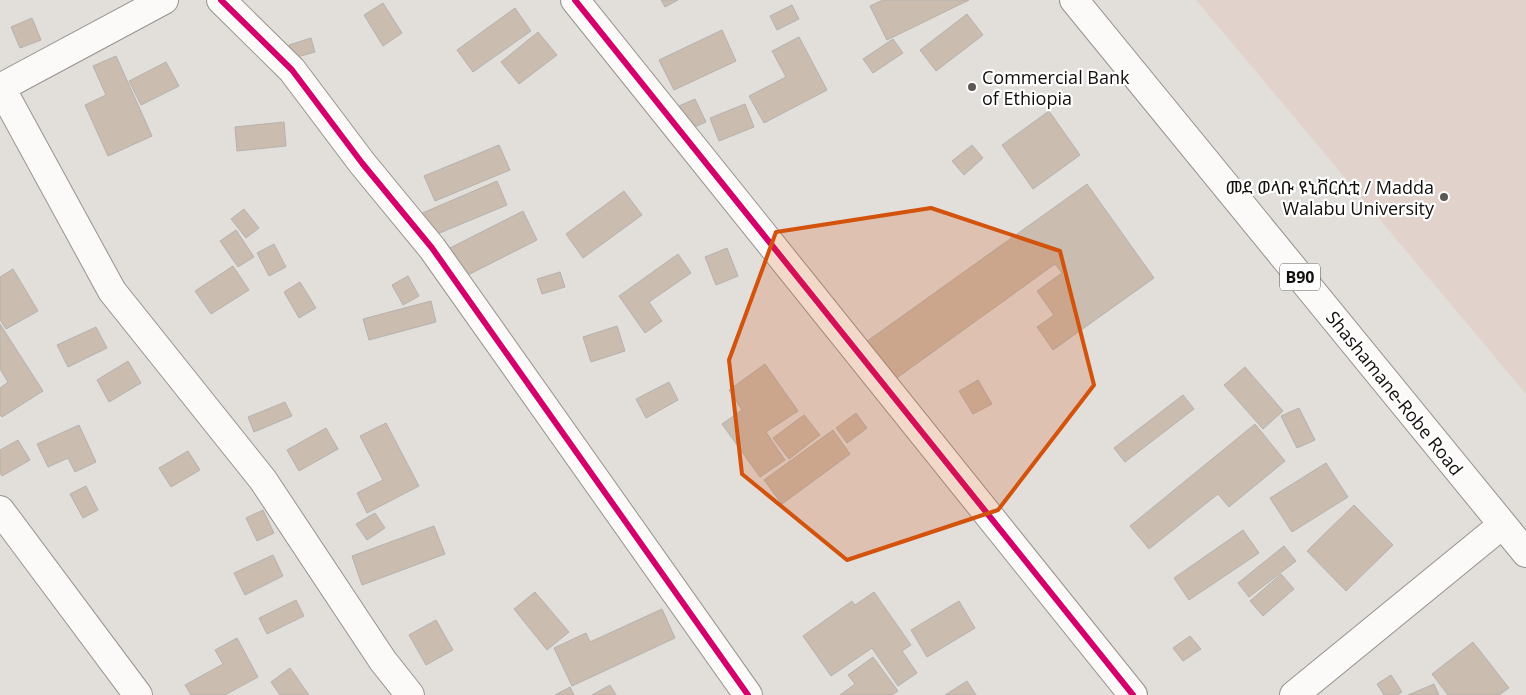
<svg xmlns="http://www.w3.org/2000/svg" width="1526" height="695" font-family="'Open Sans','Noto Sans Ethiopic',sans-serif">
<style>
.education{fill:#e1d2cc}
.building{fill:#cabcae;stroke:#b5b2af}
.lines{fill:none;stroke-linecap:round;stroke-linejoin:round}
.minor-casing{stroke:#969390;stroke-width:30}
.major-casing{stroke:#969390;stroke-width:30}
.minor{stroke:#fbfaf9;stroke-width:28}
.major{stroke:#fbfaf9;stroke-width:28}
.cycleway-casing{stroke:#fff;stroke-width:9}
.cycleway{stroke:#d6006c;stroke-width:6}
.marked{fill:#d3520c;fill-opacity:0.2;stroke:#d3520c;stroke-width:4;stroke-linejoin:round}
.poi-dot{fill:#5b5755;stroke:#fff;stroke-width:2}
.labels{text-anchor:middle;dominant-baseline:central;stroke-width:4.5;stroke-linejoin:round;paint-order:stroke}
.shield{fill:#fff;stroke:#595756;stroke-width:1}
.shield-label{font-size:16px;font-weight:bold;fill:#120f0d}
.poi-label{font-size:18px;fill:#120f0d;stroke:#fff;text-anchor:start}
.street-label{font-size:18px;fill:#120f0d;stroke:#fff}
</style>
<rect width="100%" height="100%" fill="#e2deda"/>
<!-- education -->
<path class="education" d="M1196,0H1526V394Z"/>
<!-- building -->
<g class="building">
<path d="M661,0H678L665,7Z"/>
<path d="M883,0H969L887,40L870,6Z"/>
<path d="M383,3L402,33L383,46L364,15Z"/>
<path d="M792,5L799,19L777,30L770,16Z"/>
<path d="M515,8L531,31L473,72L457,50Z"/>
<path d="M967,14L983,35L936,71L920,50Z"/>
<path d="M32,18L41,40L20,48L11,27Z"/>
<path d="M722,30L736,61L674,90L659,60Z"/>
<path d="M538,32L557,55L519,84L501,62Z"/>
<path d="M799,37L827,90L764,123L749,96L786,77L772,51Z"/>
<path d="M311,38L315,52L294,58L289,45Z"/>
<path d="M893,39L903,53L873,73L863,59Z"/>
<path d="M116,56L152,136L108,156L85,105L106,95L93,66Z"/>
<path d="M166,62L179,86L141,105L129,81Z"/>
<path d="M695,99L706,122L690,129L679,106Z"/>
<path d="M745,104L754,127L719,141L710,118Z"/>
<path d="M1049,111L1080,155L1033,189L1002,145Z"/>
<path d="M284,122L286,146L237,151L235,127Z"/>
<path d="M499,145L510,170L435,201L424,176Z"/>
<path d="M972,145L983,158L964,175L952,161Z"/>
<path d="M497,181L507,205L430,237L420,214Z"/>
<path d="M1087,184L1154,278L1053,350L1037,327L1054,315L1037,291L1062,273L1055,264L887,385L859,347Z"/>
<path d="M624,191L642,215L583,258L566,234Z"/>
<path d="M244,209L259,228L246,238L231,219Z"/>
<path d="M523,211L537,240L458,280L444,251Z"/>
<path d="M236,230L254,257L238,267L220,241Z"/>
<path d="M274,244L286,267L269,276L257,253Z"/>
<path d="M727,248L738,276L716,285L705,257Z"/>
<path d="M678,254L691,273L649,302L662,321L645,333L619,296Z"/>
<path d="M233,266L249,290L211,314L195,291Z"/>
<path d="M13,269L38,311L6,329L0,320V277Z"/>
<path d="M560,272L565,287L542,294L537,279Z"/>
<path d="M408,276L419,296L403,305L392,285Z"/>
<path d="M300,282L316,308L299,318L284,292Z"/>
<path d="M431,301L436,322L369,340L363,319Z"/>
<path d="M0,324L43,391L2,417L0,415V388L8,382L0,369Z"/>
<path d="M617,326L625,351L591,362L583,337Z"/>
<path d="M96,327L107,348L68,367L57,345Z"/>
<path d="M128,361L141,383L109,402L97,380Z"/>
<path d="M765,364L798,411L766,432L785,460L760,477L722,424L742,410L729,390Z"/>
<path d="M1245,367L1283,411L1263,429L1224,385Z"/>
<path d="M978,380L992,404L973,414L959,391Z"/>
<path d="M669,382L678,400L646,418L636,399Z"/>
<path d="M1183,395L1194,409L1125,462L1114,448Z"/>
<path d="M285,402L292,416L254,432L248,417Z"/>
<path d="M1299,408L1315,440L1297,448L1281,416Z"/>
<path d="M856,413L867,428L847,443L836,428Z"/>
<path d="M804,415L820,435L789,459L773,438Z"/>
<path d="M386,423L419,486L367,513L357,493L383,480L360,436Z"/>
<path d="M1255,424L1285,461L1229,507L1218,494L1149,549L1130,526Z"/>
<path d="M79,425L96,462L75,472L68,458L48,467L37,444Z"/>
<path d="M326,428L338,449L299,471L287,450Z"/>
<path d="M833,430L850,454L782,504L764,480Z"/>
<path d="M18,440L30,460L2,476L0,473V450Z"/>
<path d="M188,451L200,470L171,487L159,468Z"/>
<path d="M1326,463L1348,497L1292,532L1270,498Z"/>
<path d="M86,486L98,510L83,518L70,494Z"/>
<path d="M1354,505L1393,545L1346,591L1307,551Z"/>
<path d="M263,510L274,533L257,541L246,518Z"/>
<path d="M375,513L385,528L367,540L356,524Z"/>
<path d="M434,526L445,554L362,585L352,556Z"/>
<path d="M1243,530L1259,553L1189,600L1174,578Z"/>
<path d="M1284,546L1296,561L1249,597L1238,583Z"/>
<path d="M273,555L283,576L245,595L234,573Z"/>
<path d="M1281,574L1294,589L1263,616L1250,601Z"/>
<path d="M535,592L569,632L547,650L514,609Z"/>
<path d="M874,592L911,645L902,651L917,673L898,686L872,648L831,676L803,636L852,601L855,605Z"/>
<path d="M296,600L304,616L267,634L259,618Z"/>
<path d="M959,601L975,628L927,657L911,630Z"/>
<path d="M662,609L675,638L572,686L554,648L586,633L590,642Z"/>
<path d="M436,620L453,650L426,665L409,635Z"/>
<path d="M1190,636L1201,649L1183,661L1173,648Z"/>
<path d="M237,638L258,677L225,695H191L185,685L223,664L215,650Z"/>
<path d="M1473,642L1509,688L1499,695H1448L1432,674Z"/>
<path d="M873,657L898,691L892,695H840L855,684L848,675Z"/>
<path d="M290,668L309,695H280L271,682Z"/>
<path d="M1391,675L1402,692L1397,695H1384L1377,684Z"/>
<path d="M967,681L976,695H945Z"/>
<path d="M1434,684L1439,695H1408Z"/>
<path d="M610,685L616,695H592Z"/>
<path d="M570,687L574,695H555Z"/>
</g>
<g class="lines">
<defs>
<g id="minor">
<path d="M221,0L292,70L362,163L432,248L748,695"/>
<path d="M575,0L1133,695"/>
<path d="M0,86L112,291L263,480L383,661L410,695"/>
<path d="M0,88L164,0"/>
<path d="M0,510L138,695"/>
<path d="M1294,695L1502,525"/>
</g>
<path id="major" d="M1074,0L1526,553"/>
</defs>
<!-- minor casing -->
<use href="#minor" class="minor-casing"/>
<!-- major casing -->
<use href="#major" class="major-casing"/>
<!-- minor -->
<use href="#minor" class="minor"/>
<!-- major -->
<use href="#major" class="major"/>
<defs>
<g id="cycleway">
<path d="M221,0L292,70L362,163L432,248L748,695"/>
<path d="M575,0L1133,695"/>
</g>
</defs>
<!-- cycleway casing -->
<use href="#cycleway" class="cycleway-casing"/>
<!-- cycleway -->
<use href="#cycleway" class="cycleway"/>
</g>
<!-- marked area -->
<path class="marked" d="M931,208L1060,251L1094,385L998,510L847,560L742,474L729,360L776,232Z"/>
<!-- markers -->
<g class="poi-dot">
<circle cx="972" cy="87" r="5"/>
<circle cx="1444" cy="197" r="5"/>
</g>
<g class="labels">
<!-- shield labels -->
<rect class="shield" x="1280" y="263.5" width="40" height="27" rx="4"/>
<g class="shield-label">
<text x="1300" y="277">B90</text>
</g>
<!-- poi labels -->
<g class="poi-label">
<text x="982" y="77">Commercial Bank<tspan x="982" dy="21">of Ethiopia</tspan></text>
<text x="1434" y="187" text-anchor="end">መደ ወላቡ ዩኒቨርሲቲ / Madda<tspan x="1434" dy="21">Walabu University</tspan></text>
</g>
<!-- street labels -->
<g class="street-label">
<text transform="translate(1395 393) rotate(51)">Shashamane-Robe Road</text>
</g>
</g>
</svg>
